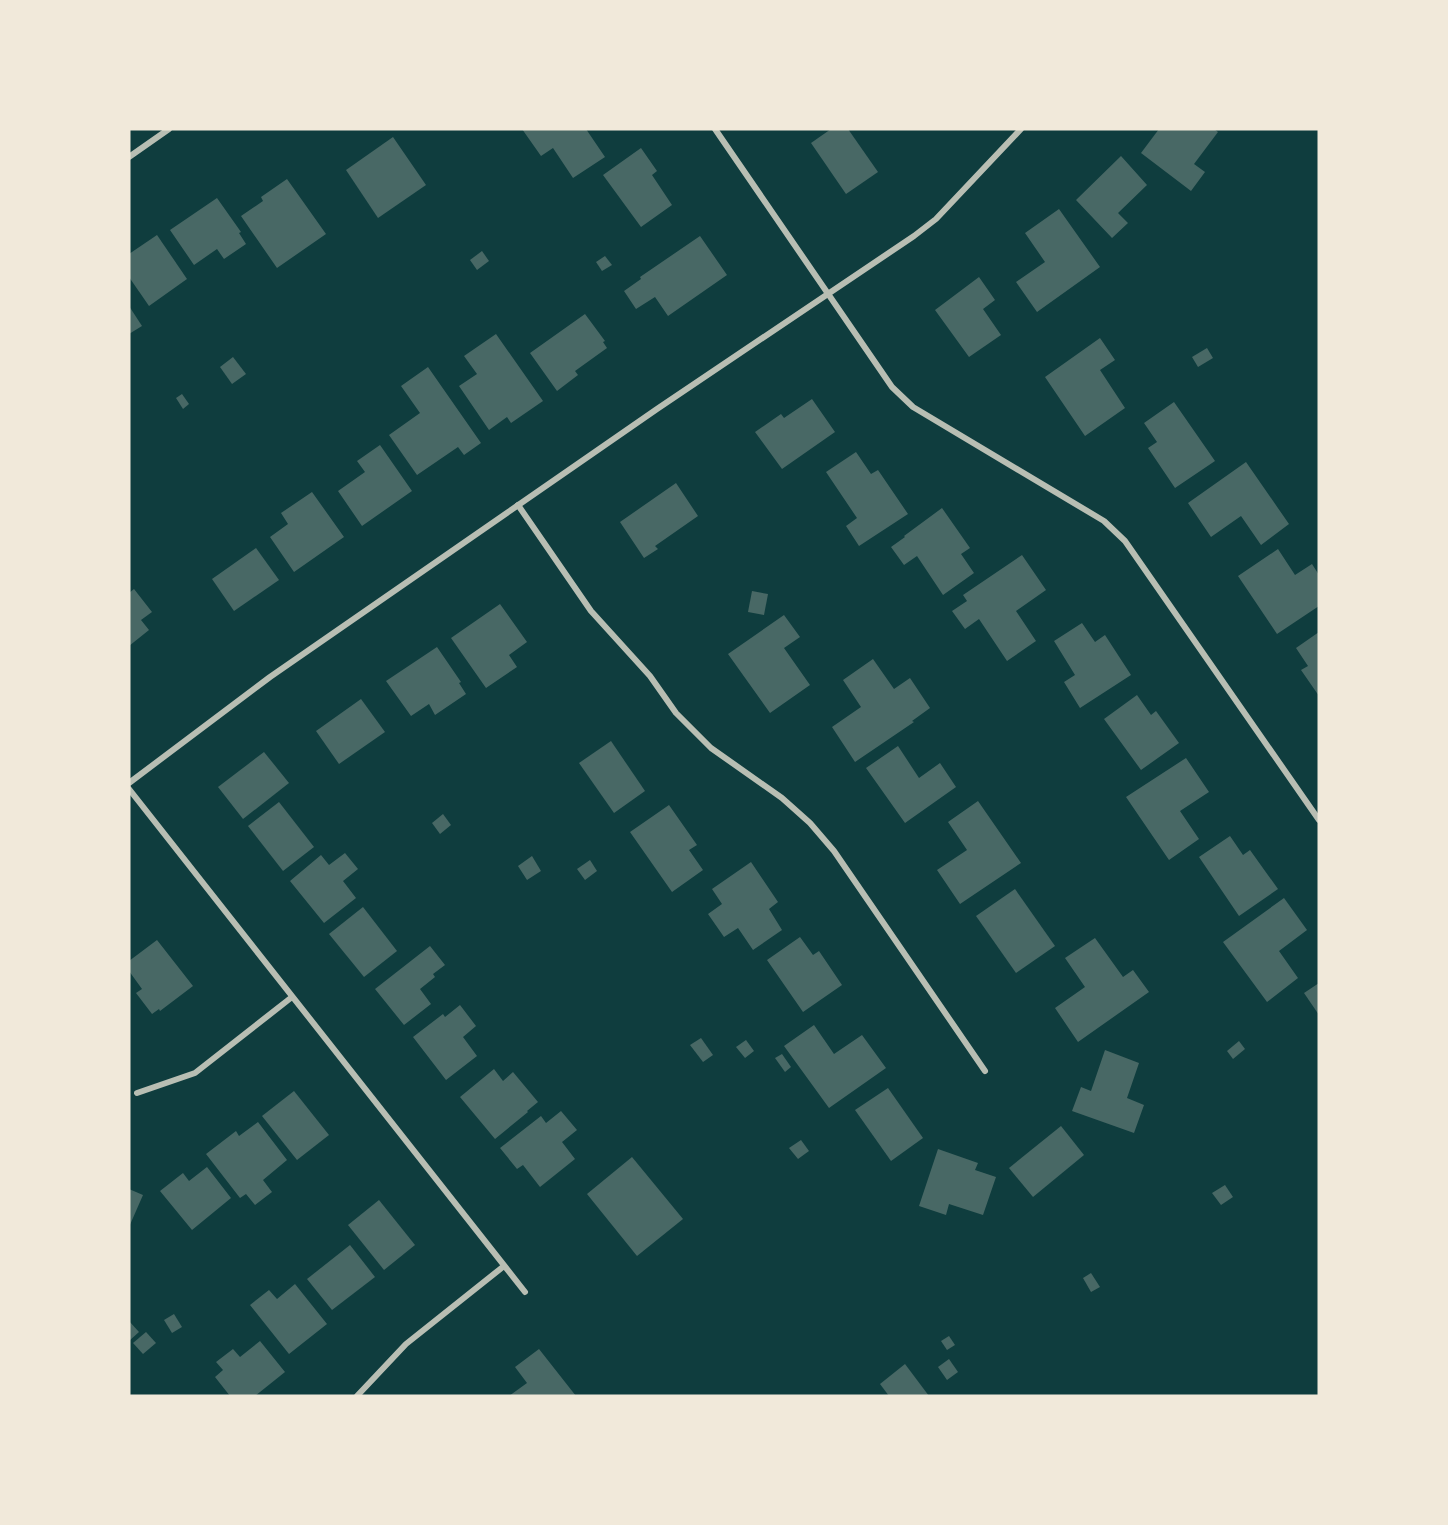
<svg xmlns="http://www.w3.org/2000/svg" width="1448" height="1525" font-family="'Asap Condensed',sans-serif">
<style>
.building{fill:#486865}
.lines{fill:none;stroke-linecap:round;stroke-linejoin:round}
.minor{stroke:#b8beb3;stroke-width:6}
</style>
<rect width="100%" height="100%" fill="#0f3d3e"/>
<!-- building -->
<g class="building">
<path d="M522,129H586L605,157L573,178L553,148L541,156Z"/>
<path d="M831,129H848L878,172L846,194L811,143Z"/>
<path d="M1159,129H1214L1218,132L1194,164L1205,172L1191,191L1141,153Z"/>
<path d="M393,137L426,185L378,218L346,170Z"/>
<path d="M641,148L657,171L652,175L672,205L641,227L603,175Z"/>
<path d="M1121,156L1147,185L1118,213L1128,223L1112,238L1076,200Z"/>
<path d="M287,179L326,234L277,268L241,216L263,201L261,197Z"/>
<path d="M217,198L241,232L239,233L246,244L224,259L217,249L194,265L170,230Z"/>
<path d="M1059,209L1100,267L1037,312L1016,282L1045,262L1025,233Z"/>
<path d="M157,235L187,279L149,306L129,277V254Z"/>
<path d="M700,236L727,275L668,316L655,297L636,309L624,291L641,279L640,277Z"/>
<path d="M482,251L489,261L477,270L470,260Z"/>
<path d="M605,256L612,265L602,271L596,262Z"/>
<path d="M979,277L995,300L983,309L1001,335L969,357L935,310Z"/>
<path d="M129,306L142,326L129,334Z"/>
<path d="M585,314L605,341L603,342L607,348L575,371L578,375L557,391L530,353Z"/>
<path d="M496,334L543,401L511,423L507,417L489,430L459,386L477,374L464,356Z"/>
<path d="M1100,338L1115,360L1100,370L1125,408L1085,436L1045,377Z"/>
<path d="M1207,348L1213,358L1198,367L1192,357Z"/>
<path d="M233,357L246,374L232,384L220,367Z"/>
<path d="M428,367L481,443L464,455L458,447L417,475L389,435L420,413L401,386Z"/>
<path d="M182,394L189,404L183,409L176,398Z"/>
<path d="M812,399L835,432L782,469L755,432L781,414L784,418Z"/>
<path d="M1174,402L1215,461L1175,488L1148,448L1157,442L1144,423Z"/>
<path d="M380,445L412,491L362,526L338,491L365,472L357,461Z"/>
<path d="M856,452L871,474L878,470L908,514L859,546L846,526L857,518L826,472Z"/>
<path d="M1246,462L1289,524L1261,545L1241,516L1211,537L1188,503Z"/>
<path d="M676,483L698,516L655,546L658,549L644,558L620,522Z"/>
<path d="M312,492L344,537L294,572L270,537L288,524L281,513Z"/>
<path d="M942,508L970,548L961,554L974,573L943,595L917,556L904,565L891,547L905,537L904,536Z"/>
<path d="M256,548L279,580L234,611L212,579Z"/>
<path d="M1278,549L1295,575L1312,564L1319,575V606L1277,634L1238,576Z"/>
<path d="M1022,555L1046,590L1016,611L1036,641L1007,661L979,619L965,629L952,611L967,601L963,595Z"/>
<path d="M134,589L152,612L141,620L149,630L129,646V593Z"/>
<path d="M752,591L768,594L764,615L748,612Z"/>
<path d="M500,604L527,642L509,655L517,667L486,688L451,638Z"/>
<path d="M784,615L800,637L784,648L810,685L770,713L728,654Z"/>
<path d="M1082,623L1095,642L1105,635L1131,675L1080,708L1064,682L1075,675L1054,641Z"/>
<path d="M1319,632V696L1301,670L1308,666L1296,648Z"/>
<path d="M437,647L461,682L459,683L466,694L435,715L429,704L411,716L386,681Z"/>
<path d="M873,659L894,689L910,678L930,708L912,721L914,722L855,762L832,727L861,707L843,680Z"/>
<path d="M1137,695L1151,715L1156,711L1179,743L1141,770L1104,719Z"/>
<path d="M361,699L385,732L339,764L316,731Z"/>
<path d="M611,741L645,791L614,813L579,763Z"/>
<path d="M898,746L919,778L940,763L956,787L905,823L866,768Z"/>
<path d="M264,752L289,783L243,819L218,787Z"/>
<path d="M1186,758L1209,792L1180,811L1199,839L1169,860L1126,797Z"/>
<path d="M978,801L1021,863L960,904L937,870L967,850L948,822Z"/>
<path d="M279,802L314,847L283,871L248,826Z"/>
<path d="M669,805L697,845L689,850L703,870L672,892L630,832Z"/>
<path d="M443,814L451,825L440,834L432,823Z"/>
<path d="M1230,836L1243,855L1250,850L1278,889L1239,916L1199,857Z"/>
<path d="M345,853L358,869L343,881L356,898L324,923L290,881L321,855L329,865Z"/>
<path d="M532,856L541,871L527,880L518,866Z"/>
<path d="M590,860L597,871L585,880L577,869Z"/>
<path d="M751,862L778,902L769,909L782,930L753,950L738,928L724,937L708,914L722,904L712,889Z"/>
<path d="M1015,889L1055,946L1016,973L976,916Z"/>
<path d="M1284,898L1307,930L1279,951L1298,978L1267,1002L1223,942Z"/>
<path d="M363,907L397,951L364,977L329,934Z"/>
<path d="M800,937L813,955L819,951L842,985L803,1012L767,960Z"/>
<path d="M1095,938L1123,977L1133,970L1149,992L1078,1042L1055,1008L1085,987L1065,958Z"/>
<path d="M157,940L193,986L160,1011L159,1009L152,1014L136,993L142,989L129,971V961Z"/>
<path d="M430,946L445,965L433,974L435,977L420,989L431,1004L404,1025L375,989Z"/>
<path d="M1319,983V1015L1304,993Z"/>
<path d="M460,1005L476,1026L463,1037L477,1056L446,1080L413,1037L443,1014L445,1017Z"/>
<path d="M814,1025L834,1054L862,1035L886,1068L829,1108L784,1046Z"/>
<path d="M701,1038L713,1055L703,1062L690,1045Z"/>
<path d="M746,1040L754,1051L745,1058L736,1047Z"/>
<path d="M1239,1041L1245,1049L1233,1059L1227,1051Z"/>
<path d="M1105,1050L1139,1063L1127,1098L1144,1105L1134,1133L1072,1111L1081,1087L1091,1091Z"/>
<path d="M782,1054L791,1067L785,1072L775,1058Z"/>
<path d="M494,1069L503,1081L513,1072L538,1102L527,1111L528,1112L495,1139L460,1097Z"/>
<path d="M888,1088L923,1138L891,1161L855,1110Z"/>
<path d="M294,1091L329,1135L297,1160L262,1116Z"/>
<path d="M561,1111L577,1130L562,1142L575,1159L540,1187L523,1165L517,1169L500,1148L541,1116L546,1123Z"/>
<path d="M258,1122L287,1160L263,1180L272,1192L255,1205L246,1194L240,1198L206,1154L236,1131L239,1136Z"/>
<path d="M1061,1126L1084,1155L1033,1197L1009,1168Z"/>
<path d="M801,1140L809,1151L798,1159L789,1148Z"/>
<path d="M938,1149L978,1163L975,1170L996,1177L983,1215L949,1204L946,1215L919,1206Z"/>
<path d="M632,1157L683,1219L637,1256L587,1194Z"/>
<path d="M207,1167L231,1198L192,1230L160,1191L183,1173L189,1181Z"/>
<path d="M1225,1185L1233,1197L1221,1205L1212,1193Z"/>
<path d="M129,1189L143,1195L129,1227Z"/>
<path d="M379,1200L415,1245L384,1270L348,1225Z"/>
<path d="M350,1245L375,1277L332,1310L307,1279Z"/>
<path d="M1091,1273L1100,1287L1091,1292L1083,1278Z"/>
<path d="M295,1284L327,1324L289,1354L250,1305L269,1290L277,1299Z"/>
<path d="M174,1314L182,1327L172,1333L164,1320Z"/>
<path d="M129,1321L139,1332L129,1341Z"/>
<path d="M146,1332L156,1343L143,1354L133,1343Z"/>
<path d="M949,1336L955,1345L947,1350L941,1341Z"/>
<path d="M260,1341L285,1372L255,1396H230L215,1377L223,1370L216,1362L233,1349L240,1357Z"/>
<path d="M539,1349L576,1396H509L527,1383L515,1367Z"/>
<path d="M949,1359L958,1372L947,1380L938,1367Z"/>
<path d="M905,1364L929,1396H889L880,1384Z"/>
</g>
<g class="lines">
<!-- minor -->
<g class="minor">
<path d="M715,129L892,387L913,407L1104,521L1125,541L1319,820"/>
<path d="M129,157L169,129"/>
<path d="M518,505L591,611L650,676L676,713L711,748L782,798L810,823L834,851L985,1071"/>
<path d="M129,783L270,677L657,409L914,236L936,219L1021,129"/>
<path d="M129,789L525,1292"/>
<path d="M137,1093L195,1073L292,997"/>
<path d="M357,1396L406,1344L504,1266"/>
</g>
</g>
<!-- border -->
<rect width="1448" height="1525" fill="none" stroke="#f1e9da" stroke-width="261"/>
</svg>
